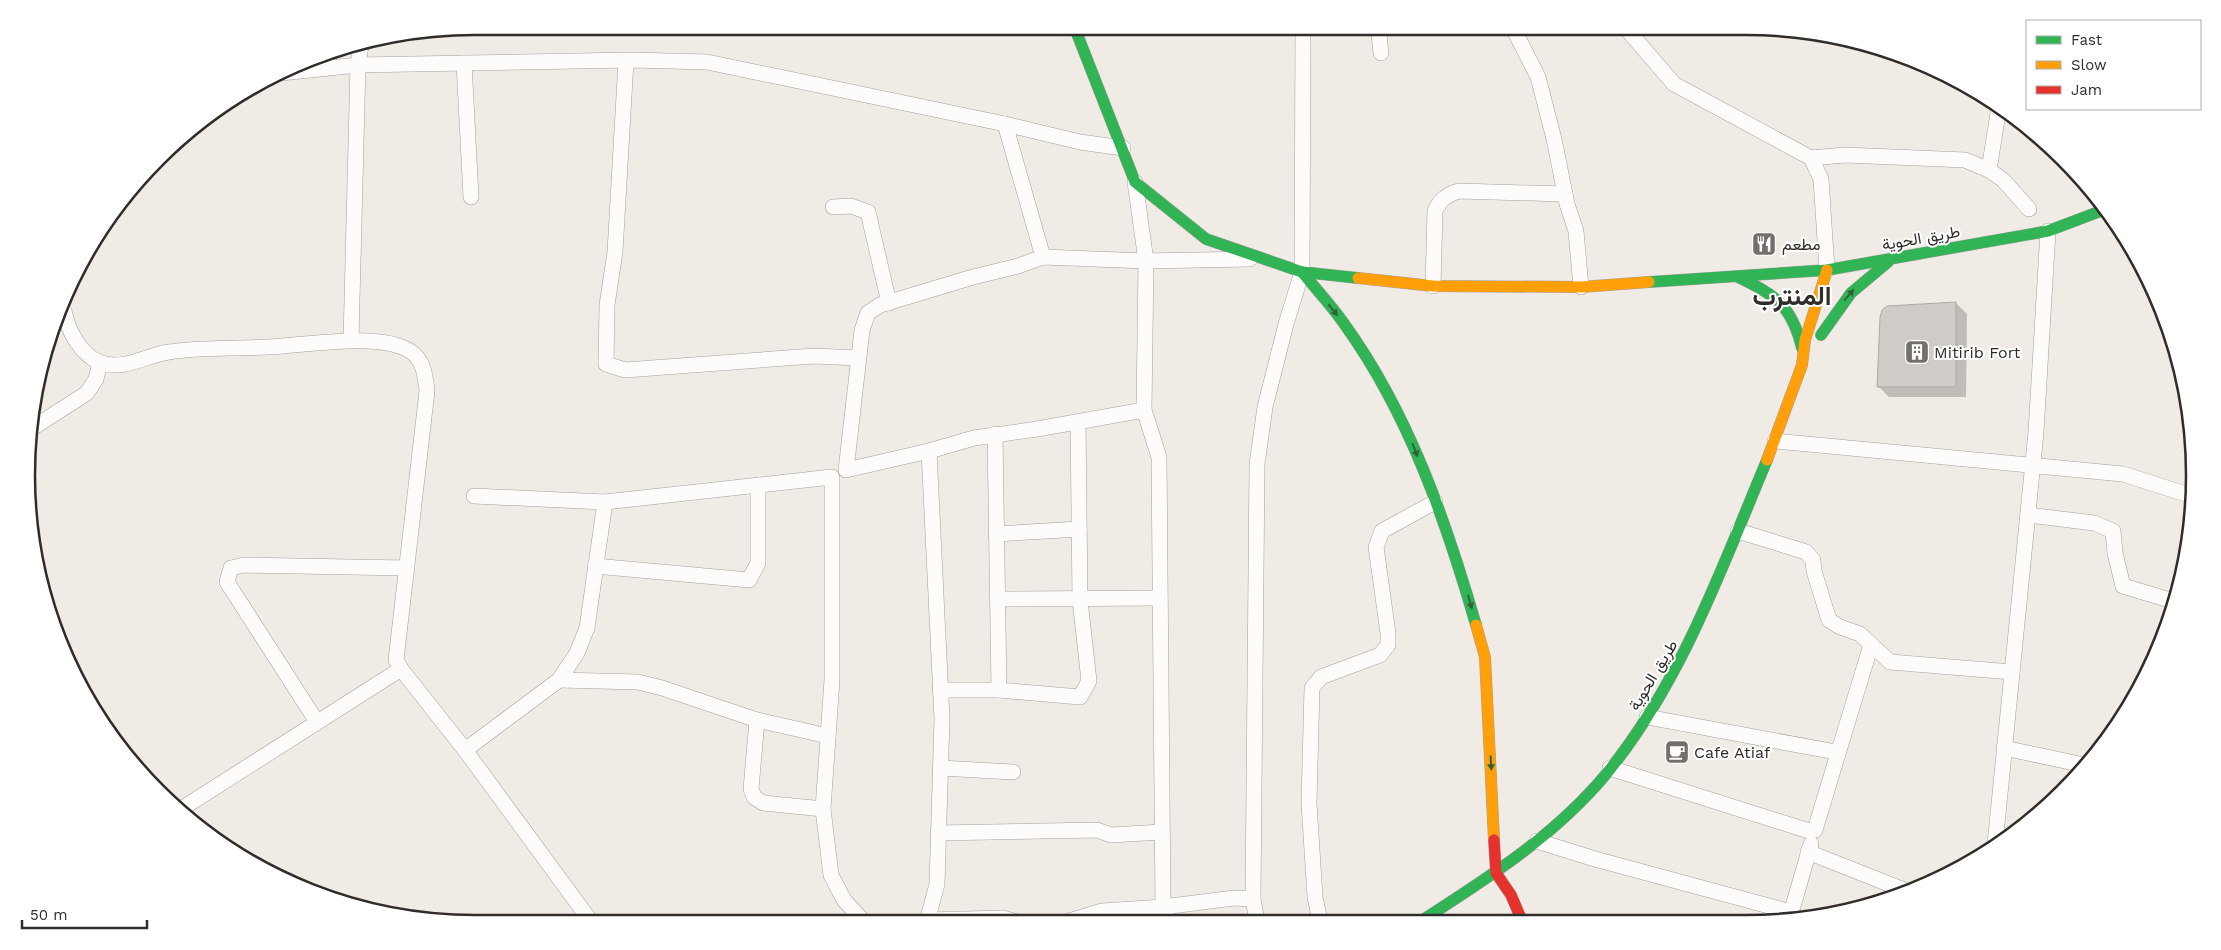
<svg xmlns="http://www.w3.org/2000/svg" width="2221" height="950" font-family="'Work Sans',Vazirmatn,sans-serif">
<style>
.shadow{fill:#0003}
.building{fill:#cfccc8;stroke:#adaaa6}
.lines{fill:none;stroke-linecap:round;stroke-linejoin:round}
.street-casing{stroke:#a4a09c;stroke-width:16}
.fast-casing{stroke:#a4a09c;stroke-width:12}
.slow-casing{stroke:#a4a09c;stroke-width:12}
.jam-casing{stroke:#a4a09c;stroke-width:12}
.street{stroke:#fdfcfb;stroke-width:15}
.fast{stroke:#30b455;stroke-width:11}
.slow{stroke:#ff9f0a;stroke-width:11}
.jam{stroke:#e5322d;stroke-width:11}
.oneway{fill:#30623b}
.labels{text-anchor:middle;dominant-baseline:central;stroke-width:4;stroke-linejoin:round;paint-order:stroke}
.street-label{font-size:16px;fill:#302c29;stroke:#fff}
.poi-label{font-size:16px;fill:#302c29;stroke:#fff;text-anchor:start}
.town-label{font-size:26px;font-weight:bold;fill:#302c29;stroke:#fff}
.rim{fill:none;stroke:#302c29;stroke-width:2.5}
</style>
<rect width="100%" height="100%" fill="#f1ebe6"/>
<!-- shadow -->
<path class="shadow" d="M1956,303L1967,314L1966,397H1889L1878,386Z"/>
<!-- building -->
<path class="building" d="M1956,302V387H1877L1880,317L1882,310L1887,306Z"/>
<g class="lines">
<defs>
<g id="street">
<path d="M1378,26L1381,53"/>
<path d="M1512,26L1538,77L1554,139L1567,204L1576,231L1581,287"/>
<path d="M1624,26L1674,84L1811,158L1821,179L1827,270"/>
<path d="M626,61L615,252L607,305L606,364L625,370L814,356L859,358"/>
<path d="M464,63L471,197"/>
<path d="M281,73L358,65L632,60L707,62L1005,124L1080,142L1123,148"/>
<path d="M1005,124L1043,257"/>
<path d="M1811,158L1845,155L1965,160L1989,170L2003,180L2029,209"/>
<path d="M1989,170L1999,107"/>
<path d="M1135,182L1146,261L1144,410L1037,429L974,438L929,451L846,470L862,330L868,313L880,305L973,277L1018,266L1043,257L1146,261L1250,259"/>
<path d="M833,207L851,206L868,212L889,303"/>
<path d="M1433,286L1435,211C1440,200 1446,195 1459,191L1565,194"/>
<path d="M64,311C68,330 80,354 99,362C122,372 146,355 169,352C201,347 235,349 267,347C305,346 378,331 410,351C424,360 425,375 427,391L396,660L401,669L465,750L592,923"/>
<path d="M351,340L358,65L361,45"/>
<path d="M1144,410L1159,457L1163,907L1169,922"/>
<path d="M31,429L87,393L96,379L100,363"/>
<path d="M995,434L999,690L1080,697L1089,681L1080,600L1078,422"/>
<path d="M1775,441L2123,474L2192,496"/>
<path d="M474,496L605,502L832,477V680L823,809L831,875L844,900L865,923"/>
<path d="M2028,515L2094,523L2113,531L2115,553L2123,586L2173,601"/>
<path d="M1738,531L1806,552L1813,560L1814,571L1829,620L1840,627L1860,634L1890,662L2012,672"/>
<path d="M996,534L1079,529"/>
<path d="M595,566L749,580L758,563V485"/>
<path d="M999,599L1160,598"/>
<path d="M559,680L638,682L662,688L757,720L828,736"/>
<path d="M940,690H999"/>
<path d="M757,720L751,789L754,797L763,803L823,809"/>
<path d="M317,722L227,582L231,568L244,565L407,568"/>
<path d="M2004,748L2084,765"/>
<path d="M465,750L559,680L577,653L587,628L605,502"/>
<path d="M1837,757L1871,645"/>
<path d="M940,768L1013,772"/>
<path d="M1610,768L1809,831L1815,830L1837,757L1836,752L1647,717"/>
<path d="M178,811L401,669"/>
<path d="M938,833L1097,830L1111,835L1162,832"/>
<path d="M1537,841L1595,859L1791,912"/>
<path d="M1995,844L2036,432L2048,231"/>
<path d="M1808,852L1904,890"/>
<path d="M927,920L1003,918L1017,922"/>
<path d="M1789,920L1811,844"/>
<path d="M1257,921L1253,899L1257,464L1265,407L1286,324L1302,272L1303,26"/>
<path d="M1320,921L1315,897L1309,803L1312,688L1321,677L1380,655L1388,645V633L1376,547L1382,531L1435,502"/>
<path d="M927,922L937,884L942,719L929,451"/>
<path d="M1066,922L1102,911L1163,907L1234,898L1253,899"/>
</g>
<g id="fast">
<path d="M1074,26L1135,182L1206,239L1302,272L1358,278"/>
<path d="M1302,272C1316,289 1332,306 1345,325C1409,414 1446,521 1476,625"/>
<path d="M1738,277C1776,295 1792,306 1802,348"/>
<path d="M1649,282L1827,270L2048,231L2106,209"/>
<path d="M1821,335L1851,293L1888,262"/>
<path d="M1421,921C1488,878 1556,835 1607,773C1682,681 1722,567 1767,460"/>
</g>
<g id="slow">
<path d="M1358,278L1433,286L1581,287L1649,282"/>
<path d="M1767,460L1802,365L1805,340L1827,270"/>
<path d="M1476,625L1485,657L1494,840"/>
</g>
<path id="jam" d="M1494,840L1496,873L1511,895L1522,921"/>
</defs>
<!-- street casing -->
<use href="#street" class="street-casing"/>
<!-- fast casing -->
<use href="#fast" class="fast-casing"/>
<!-- slow casing -->
<use href="#slow" class="slow-casing"/>
<!-- jam casing -->
<use href="#jam" class="jam-casing"/>
<!-- street -->
<use href="#street" class="street"/>
<!-- fast -->
<use href="#fast" class="fast"/>
<!-- slow -->
<use href="#slow" class="slow"/>
<!-- jam -->
<use href="#jam" class="jam"/>
</g>
<!-- one-way arrows -->
<defs><path id="oneway-solid" d="M-6-.8H1V-3.2L6.5 0L1 3.2V.8H-6Z" transform="scale(1.25)"/></defs>
<g class="oneway">
<use href="#oneway-solid" transform="translate(1849 295) rotate(-49)"/>
<use href="#oneway-solid" transform="translate(1333 310) rotate(51)"/>
<use href="#oneway-solid" transform="translate(1415 450) rotate(69)"/>
<use href="#oneway-solid" transform="translate(1470 602) rotate(74)"/>
<use href="#oneway-solid" transform="translate(1491 763) rotate(87)"/>
</g>
<!-- icons -->
<defs>
<symbol id="restaurant-square" viewBox="-11 -11 22 22"><rect x="-9" y="-9" width="18" height="18" rx="4" fill="#746f6b" stroke="#fff"/><path d="M-5-6h1v4h1v-4h1v4h1v-4h1v5L-1.5 .5V6h-2V.5L-5-1ZM5-6V6H3V1.5H1.5Q1.5-4 5-6Z" fill="#fff"/></symbol>
<symbol id="building-square" viewBox="-11 -11 22 22"><rect x="-9" y="-9" width="18" height="18" rx="4" fill="#746f6b" stroke="#fff"/><path d="M-4-6H4V6H1V3H-1V6H-4ZM-2.5-4.3h1.7v1.8h-1.7ZM.8-4.3h1.7v1.8H.8ZM-2.5-1h1.7V.8h-1.7ZM.8-1h1.7V.8H.8Z" fill="#fff"/></symbol>
<symbol id="cafe-square" viewBox="-11 -11 22 22"><rect x="-9" y="-9" width="18" height="18" rx="4" fill="#746f6b" stroke="#fff"/><path d="M-5.5-4.5H6V0H3Q3 3.5 0 3.5H-2.5Q-5.5 3.5-5.5 0ZM3-3.2v2h1.7v-2ZM-6 4.5H4V6H-6Z" fill="#fff"/></symbol>
</defs>
<g fill-rule="evenodd">
<use href="#restaurant-square" x="1750" y="230" width="28" height="28"/>
<use href="#building-square" x="1903" y="338" width="28" height="28"/>
<use href="#cafe-square" x="1663" y="738" width="28" height="28"/>
</g>
<g class="labels">
<!-- street labels -->
<g class="street-label">
<text transform="translate(1921 238) rotate(-10)">طريق الحوية</text>
<text transform="translate(1653 675) rotate(-59)">طريق الحوية</text>
</g>
<!-- poi labels -->
<g class="poi-label">
<text x="1782" y="244">مطعم</text>
<text x="1934" y="352">Mitirib Fort</text>
<text x="1694" y="752">Cafe Atiaf</text>
</g>
<!-- town labels -->
<g class="town-label">
<text x="1792" y="296">المنترب</text>
</g>
</g>
<!-- crop -->
<path d="M0 0H2221V950H0ZM475 35H1746A440 440 0 0 1 2186 475V475A440 440 0 0 1 1746 915H475A440 440 0 0 1 35 475V475A440 440 0 0 1 475 35Z" fill="#fff" fill-rule="evenodd"/>
<path class="rim" d="M475 35H1746A440 440 0 0 1 2186 475V475A440 440 0 0 1 1746 915H475A440 440 0 0 1 35 475V475A440 440 0 0 1 475 35Z"/>
<!-- legend -->
<rect x="2026" y="20" width="175" height="90" fill="#ffffff" stroke="#acaba9"/>
<rect x="2036" y="36" width="25" height="8" fill="#30b455" stroke="#acaba9"/>
<text x="2071" y="45" font-size="15" fill="#302c29">Fast</text>
<rect x="2036" y="61" width="25" height="8" fill="#ff9f0a" stroke="#acaba9"/>
<text x="2071" y="70" font-size="15" fill="#302c29">Slow</text>
<rect x="2036" y="86" width="25" height="8" fill="#e5322d" stroke="#acaba9"/>
<text x="2071" y="95" font-size="15" fill="#302c29">Jam</text>
<!-- scale -->
<path d="M22 920v8h125v-8" fill="none" stroke="#302c29" stroke-width="2.5"/>
<text x="30" y="920" font-size="15" fill="#302c29" stroke="#ffffff" stroke-width="4" paint-order="stroke">50 m</text>
</svg>
